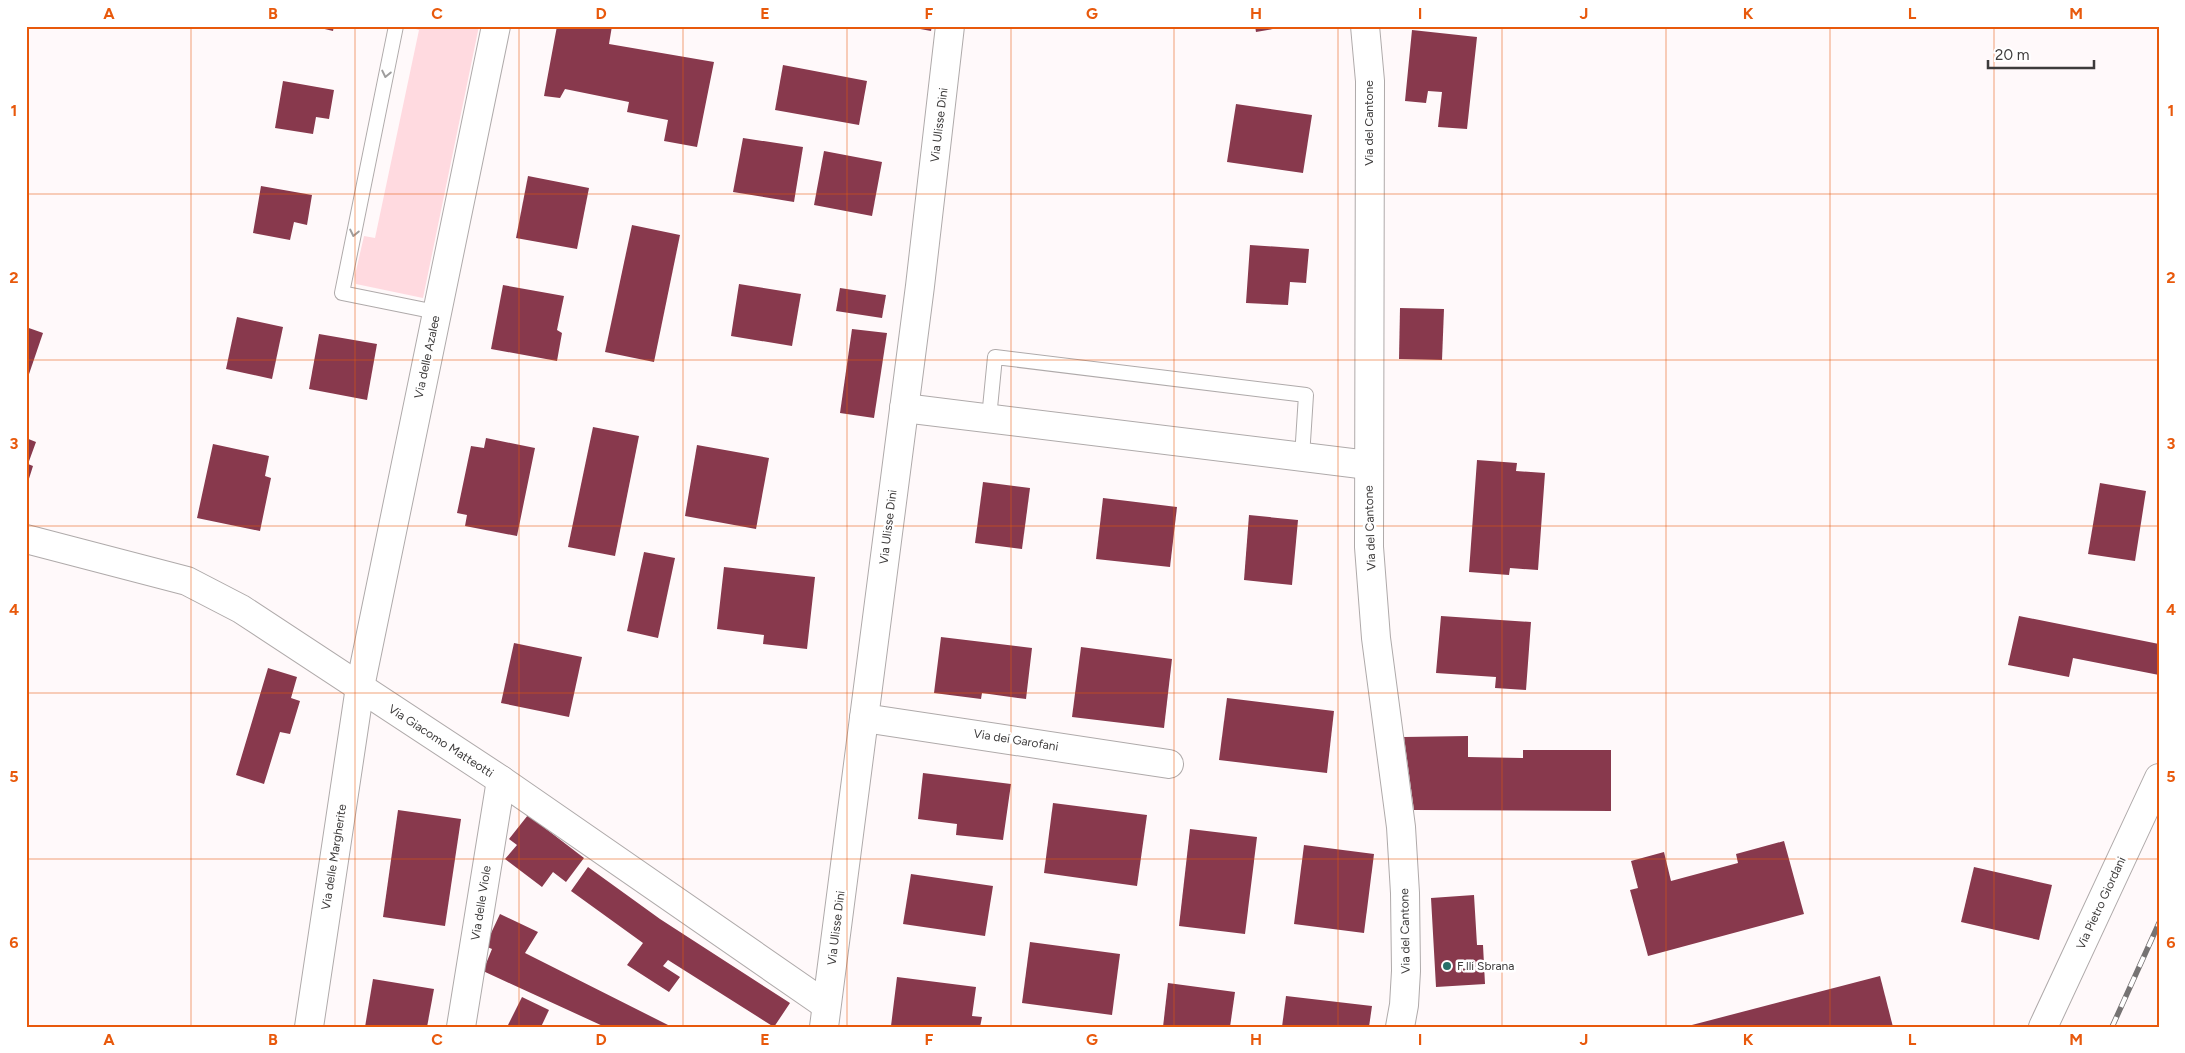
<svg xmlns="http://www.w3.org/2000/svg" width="2185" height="1053" font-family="Figtree,sans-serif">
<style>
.green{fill:#ffdae0}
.building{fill:#88394d}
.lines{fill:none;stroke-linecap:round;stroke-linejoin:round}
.lane-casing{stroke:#afaaaa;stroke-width:16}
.street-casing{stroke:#afaaaa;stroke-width:30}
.secondary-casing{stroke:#afaaaa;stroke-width:30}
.lane{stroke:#fff;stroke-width:14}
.street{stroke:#fff;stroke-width:28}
.secondary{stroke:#fff;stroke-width:28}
.rail-casing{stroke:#767373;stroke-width:5.5}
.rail{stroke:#fff;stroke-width:4;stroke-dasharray:11;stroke-linecap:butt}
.oneway{stroke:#9e9d9d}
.grid{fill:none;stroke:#e8590c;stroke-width:1;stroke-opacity:0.55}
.poi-dot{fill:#266f69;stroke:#fff;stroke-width:2}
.labels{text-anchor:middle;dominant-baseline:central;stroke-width:5;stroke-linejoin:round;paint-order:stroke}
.street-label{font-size:12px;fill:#3d3b3b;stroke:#fff}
.poi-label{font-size:12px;fill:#3d3b3b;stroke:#fff;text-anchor:start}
.neatline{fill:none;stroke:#e8590c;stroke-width:2}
.grid-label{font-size:16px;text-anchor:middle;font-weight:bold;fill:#e8590c}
</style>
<rect width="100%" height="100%" fill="#fff9fa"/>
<!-- green -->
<path class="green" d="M407,26H479L423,298L356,284L355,275L364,236L375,238L419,30Z"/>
<!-- building -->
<g class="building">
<path d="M312,26H334L333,31Z"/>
<path d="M557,26H612L609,44L714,62L697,147L664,141L668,120L627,112L629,102L565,89L560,98L544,96Z"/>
<path d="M904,26H932L931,31Z"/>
<path d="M1255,26H1283L1284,27L1256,32Z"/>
<path d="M1412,30L1477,37L1467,129L1438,127L1442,92L1428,91L1426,103L1405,101Z"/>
<path d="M783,65L867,81L859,125L775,110Z"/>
<path d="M283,81L334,90L329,119L316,117L313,134L275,128Z"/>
<path d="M1236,104L1312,115L1303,173L1227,162Z"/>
<path d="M743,138L803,147L794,202L733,192Z"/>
<path d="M824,151L882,162L872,216L814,205Z"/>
<path d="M528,176L589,188L577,249L516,238Z"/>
<path d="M261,186L312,195L307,225L294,222L290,240L253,233Z"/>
<path d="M632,225L680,235L654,362L605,352Z"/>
<path d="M1250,245L1309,249L1306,283L1290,282L1288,305L1246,303Z"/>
<path d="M739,284L801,294L792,346L731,336Z"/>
<path d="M503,285L564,296L557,330L562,333L557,361L491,349Z"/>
<path d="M840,288L886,295L882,318L836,311Z"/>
<path d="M1400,308L1444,309L1442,360L1399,359Z"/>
<path d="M237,317L283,327L272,379L226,369Z"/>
<path d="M26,327L43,333L27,380H26Z"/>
<path d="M852,329L887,333L874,418L840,413Z"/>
<path d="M319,334L377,344L367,400L309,389Z"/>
<path d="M593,427L639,436L615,556L568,547Z"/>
<path d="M26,438L36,442L28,464L33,466L27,485Z"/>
<path d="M486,438L535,448L517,536L465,526L467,515L457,513L471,446L484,448Z"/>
<path d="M213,444L269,456L265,476L271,478L260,531L197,518Z"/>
<path d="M697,445L769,458L756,529L685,516Z"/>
<path d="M1477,460L1517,463L1516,471L1545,473L1538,570L1510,568L1509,575L1469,572Z"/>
<path d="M983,482L1030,488L1022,549L975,543Z"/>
<path d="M2100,483L2146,491L2135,561L2088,554Z"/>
<path d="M1103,498L1177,507L1170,567L1096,559Z"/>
<path d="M1249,515L1298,520L1292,585L1244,580Z"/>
<path d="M644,552L675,558L658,638L627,631Z"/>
<path d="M724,567L815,577L807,649L763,644L764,635L717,629Z"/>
<path d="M1441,616L1531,622L1526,690L1495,688L1496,677L1436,673Z"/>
<path d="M2019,616L2159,644V675L2073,658L2069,677L2008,665Z"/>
<path d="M941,637L1032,648L1026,699L982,693L981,699L934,693Z"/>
<path d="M514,643L582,657L569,717L501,703Z"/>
<path d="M1081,647L1172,659L1164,728L1072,717Z"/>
<path d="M268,668L297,677L291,698L300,701L290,734L280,732L264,784L236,775Z"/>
<path d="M1227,698L1334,711L1327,773L1219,760Z"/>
<path d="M1468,736V757L1523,758V750H1611V811L1414,810L1404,737Z"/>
<path d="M923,773L1011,784L1003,840L956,835L957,824L918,819Z"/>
<path d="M1053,803L1147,815L1137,886L1044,873Z"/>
<path d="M398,810L461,819L445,926L383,917Z"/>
<path d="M528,815L584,858L566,882L553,872L542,887L505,859L517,845L509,839Z"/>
<path d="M1190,829L1257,837L1245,934L1179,926Z"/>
<path d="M1784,841L1804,914L1648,956L1630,890L1638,888L1631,861L1664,852L1671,881L1738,863L1736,854Z"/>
<path d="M1304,845L1374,854L1364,933L1294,924Z"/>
<path d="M588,867L660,919L790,1003L774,1027L668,960L663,966L680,977L669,992L627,965L643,943L571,891Z"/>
<path d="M1974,867L2052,885L2039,940L1961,922Z"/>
<path d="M911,874L993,886L985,936L903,924Z"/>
<path d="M1474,895L1477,945H1483L1485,984L1436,987L1431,898Z"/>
<path d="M500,914L538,932L525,953L672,1027H605L483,971L492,949L485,946Z"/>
<path d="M1030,942L1120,954L1112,1015L1022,1003Z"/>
<path d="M1880,976L1893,1027H1688V1026Z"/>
<path d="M897,977L976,987L972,1016L982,1017L980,1027L891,1026Z"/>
<path d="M373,979L434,989L427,1027H365Z"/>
<path d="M1168,983L1235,992L1230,1027H1163Z"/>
<path d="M1286,996L1372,1006L1369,1027H1282Z"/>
<path d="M522,997L549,1010L541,1027H507Z"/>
</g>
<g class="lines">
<defs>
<g id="lane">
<path d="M396,26L342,293L436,312"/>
<path d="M989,418L995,357L1306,395L1302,457"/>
</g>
<g id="street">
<path d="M1365,26L1370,81L1369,547L1376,638L1401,827L1405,893L1406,971L1404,1005L1400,1027"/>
<path d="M904,408L1368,465"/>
<path d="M26,539L187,581L241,609L501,780L826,1005"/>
<path d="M864,718L1169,764"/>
<path d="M309,1027L360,687L496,26"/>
<path d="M461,1027L501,780"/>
<path d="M2043,1027L2159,778"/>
</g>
<path id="secondary" d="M824,1027L920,286L950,26"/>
</defs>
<!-- lane casing -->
<use href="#lane" class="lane-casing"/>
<!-- street casing -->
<use href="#street" class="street-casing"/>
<!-- secondary casing -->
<use href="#secondary" class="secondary-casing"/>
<!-- lane -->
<use href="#lane" class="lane"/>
<!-- street -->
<use href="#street" class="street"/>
<!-- secondary -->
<use href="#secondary" class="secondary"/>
<defs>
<path id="rail" d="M2112,1027L2159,923"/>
</defs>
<!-- rail casing -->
<use href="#rail" class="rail-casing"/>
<!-- rail -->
<use href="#rail" class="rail"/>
</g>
<!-- one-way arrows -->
<defs><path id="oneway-chevron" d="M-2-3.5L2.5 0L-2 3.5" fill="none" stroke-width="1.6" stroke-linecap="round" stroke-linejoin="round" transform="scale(1.25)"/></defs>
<g class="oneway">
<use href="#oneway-chevron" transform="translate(386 74) rotate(102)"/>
<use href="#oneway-chevron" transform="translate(354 233) rotate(102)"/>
</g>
<!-- grid -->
<path class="grid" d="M191,26V1027M355,26V1027M519,26V1027M683,26V1027M847,26V1027M1011,26V1027M1174,26V1027M1338,26V1027M1502,26V1027M1666,26V1027M1830,26V1027M1994,26V1027M26,194H2159M26,360H2159M26,526H2159M26,693H2159M26,859H2159"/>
<!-- markers -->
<circle class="poi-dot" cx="1447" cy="966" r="5"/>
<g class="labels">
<!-- street labels -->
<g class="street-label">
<text transform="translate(1369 123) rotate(-90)">Via del Cantone</text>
<text transform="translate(939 125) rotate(-83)">Via Ulisse Dini</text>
<text transform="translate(427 357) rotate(-78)">Via delle Azalee</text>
<text transform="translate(888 527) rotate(-83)">Via Ulisse Dini</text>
<text transform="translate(1370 528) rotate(-92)">Via del Cantone</text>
<text transform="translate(1016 740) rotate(9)">Via dei Garofani</text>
<text transform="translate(441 741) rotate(33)">Via Giacomo Matteotti</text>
<text transform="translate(334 857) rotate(-81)">Via delle Margherite</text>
<text transform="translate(481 903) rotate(-81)">Via delle Viole</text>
<text transform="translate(2101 903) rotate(-65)">Via Pietro Giordani</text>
<text transform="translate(836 928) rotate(-83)">Via Ulisse Dini</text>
<text transform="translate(1405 931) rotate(-91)">Via del Cantone</text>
</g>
<!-- poi labels -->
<g class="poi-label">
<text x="1457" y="966">F.lli Sbrana</text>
</g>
</g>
<!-- border -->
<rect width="2185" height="1053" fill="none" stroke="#ffffff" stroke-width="55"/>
<!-- scale -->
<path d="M1988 60v8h106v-8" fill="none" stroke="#3d3b3b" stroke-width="2.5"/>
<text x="1995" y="60" font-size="15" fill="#3d3b3b" stroke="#ffffff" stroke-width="4" paint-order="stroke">20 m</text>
<rect x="28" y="28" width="2130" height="998" class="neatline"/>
<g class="grid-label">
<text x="109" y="19">A</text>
<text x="273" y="19">B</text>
<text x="437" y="19">C</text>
<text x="601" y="19">D</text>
<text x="765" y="19">E</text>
<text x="929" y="19">F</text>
<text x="1092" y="19">G</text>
<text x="1256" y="19">H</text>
<text x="1420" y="19">I</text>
<text x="1584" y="19">J</text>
<text x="1748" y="19">K</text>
<text x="1912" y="19">L</text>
<text x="2076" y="19">M</text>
<text x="14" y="116">1</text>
<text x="2171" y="116">1</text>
<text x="14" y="283">2</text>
<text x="2171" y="283">2</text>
<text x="14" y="449">3</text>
<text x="2171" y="449">3</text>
<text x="14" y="615">4</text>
<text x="2171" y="615">4</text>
<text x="14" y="782">5</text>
<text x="2171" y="782">5</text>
<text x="14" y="948">6</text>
<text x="2171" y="948">6</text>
<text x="109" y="1045">A</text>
<text x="273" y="1045">B</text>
<text x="437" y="1045">C</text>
<text x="601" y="1045">D</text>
<text x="765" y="1045">E</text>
<text x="929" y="1045">F</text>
<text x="1092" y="1045">G</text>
<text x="1256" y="1045">H</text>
<text x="1420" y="1045">I</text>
<text x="1584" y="1045">J</text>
<text x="1748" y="1045">K</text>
<text x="1912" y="1045">L</text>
<text x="2076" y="1045">M</text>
</g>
</svg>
